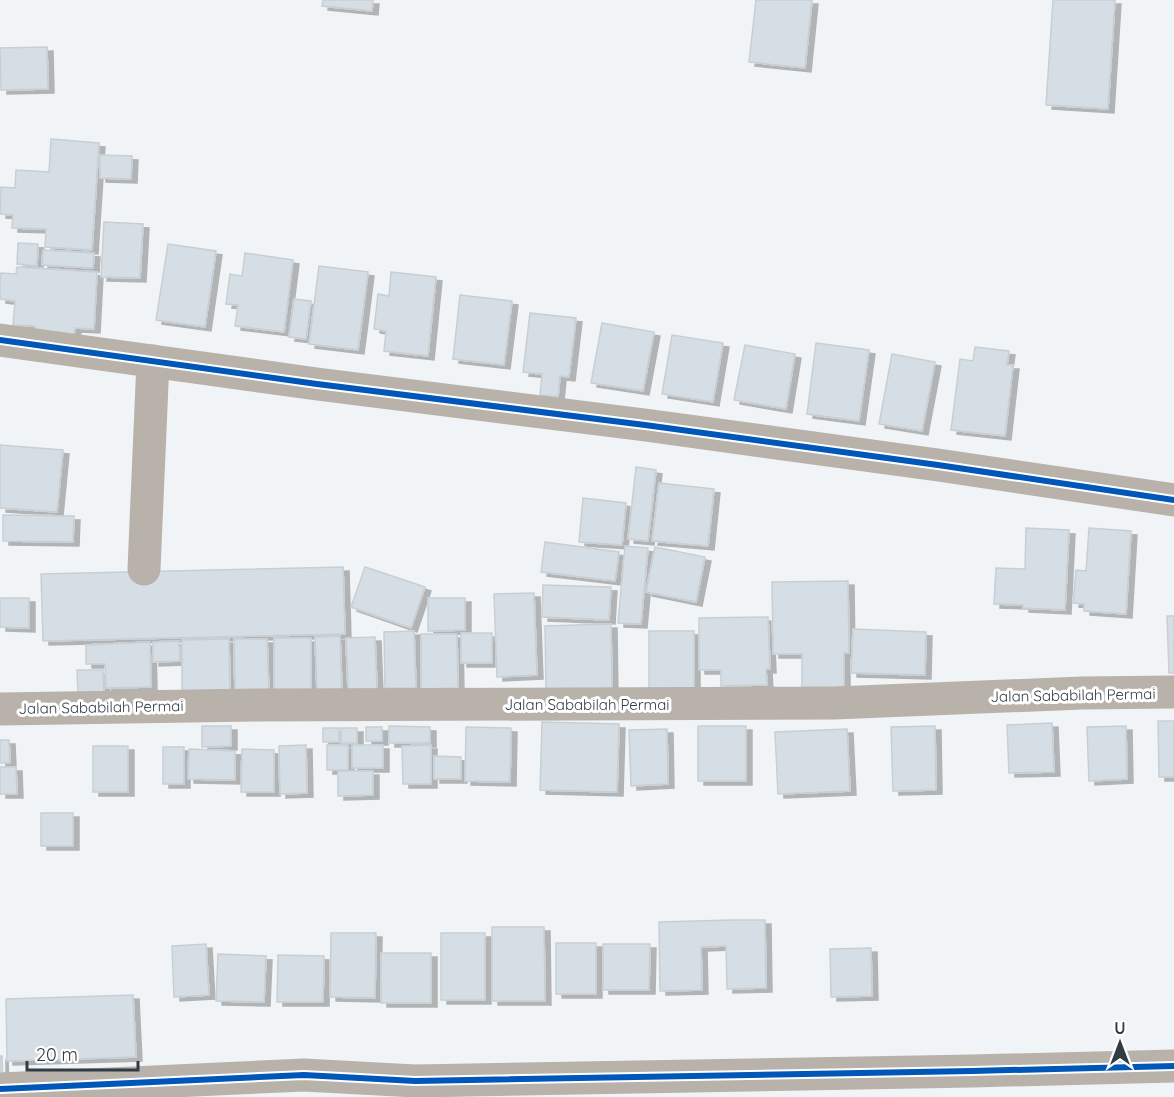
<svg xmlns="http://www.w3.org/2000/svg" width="1174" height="1097" font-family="Quicksand,sans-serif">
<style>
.building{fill:#d5dee5;stroke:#c8cfd4;stroke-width:1.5;filter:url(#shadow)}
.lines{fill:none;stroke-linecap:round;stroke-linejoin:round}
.minor{stroke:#b8b2ab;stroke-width:33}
.cycleway-casing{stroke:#fff;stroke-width:10}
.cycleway{stroke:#0057b8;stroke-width:6}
.labels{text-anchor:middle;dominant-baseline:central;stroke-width:6;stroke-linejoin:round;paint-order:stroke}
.street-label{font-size:15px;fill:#313c46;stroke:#fff}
</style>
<defs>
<filter id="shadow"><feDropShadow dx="6" dy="4" stdDeviation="0" flood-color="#0004"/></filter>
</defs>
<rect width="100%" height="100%" fill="#f1f4f6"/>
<!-- building -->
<g class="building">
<path d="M323,0H373L372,11L322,6Z"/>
<path d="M756,0H812L805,68L749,62Z"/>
<path d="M1053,0H1115L1108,109L1046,105Z"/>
<path d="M47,47L48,89L1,90L0,48Z"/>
<path d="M51,139L99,143L92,250L45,247L46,229L12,228L13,215L0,214L1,187L15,188L16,170L49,172Z"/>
<path d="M100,155L132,156L131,179L100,178Z"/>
<path d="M104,222L143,224L140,278L101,277Z"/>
<path d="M18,243L38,244L37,266L17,264Z"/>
<path d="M168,244L216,251L205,327L156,320Z"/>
<path d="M43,250L94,253L93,268L42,265Z"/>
<path d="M245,253L293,260L284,332L235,326L238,305L226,304L230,274L242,276Z"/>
<path d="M319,266L368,272L358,350L309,344Z"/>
<path d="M17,267L97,272L94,329L75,328L73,340L34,338L35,326L13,325L15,301L0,299V283L1,273L16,274Z"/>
<path d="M391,272L436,277L428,356L384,351L386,331L374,329L378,294L389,296Z"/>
<path d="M460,295L512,301L504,365L453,359Z"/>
<path d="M294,299L311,301L306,339L289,337Z"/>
<path d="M530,313L576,318L569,377L560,376L558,397L540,395L542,374L523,372Z"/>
<path d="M602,323L654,332L643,391L591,383Z"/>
<path d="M672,335L723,343L713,402L662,394Z"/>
<path d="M816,343L869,350L859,421L807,414Z"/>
<path d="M745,345L795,354L786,409L734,400Z"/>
<path d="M975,347L1009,351L1007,365H1013L1005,436L951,430L960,359L973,361Z"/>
<path d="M892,354L935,362L922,431L879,424Z"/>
<path d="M0,445L63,450L57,512L0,508Z"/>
<path d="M636,467L656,470L648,541L628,539Z"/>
<path d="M659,483L714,489L708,546L652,541Z"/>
<path d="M583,498L626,503L622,545L579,542Z"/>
<path d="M3,515L74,516L73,542L3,541Z"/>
<path d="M1026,528L1069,530L1065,610L1023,608V605L994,604L996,568L1025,569Z"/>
<path d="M1089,528L1131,531L1126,614L1084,611V604L1073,603L1076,570L1086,571Z"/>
<path d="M545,542L619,552L615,581L541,572Z"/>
<path d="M625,546L648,548L641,624L618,623Z"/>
<path d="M655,547L705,557L696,602L646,592Z"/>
<path d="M343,567L345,634L43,641L41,574Z"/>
<path d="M365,567L425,587L411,628L351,607Z"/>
<path d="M848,581L849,653H844V687H802V654H773L772,582Z"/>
<path d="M543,585L611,587L609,620L542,617Z"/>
<path d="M534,593L537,675L497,677L494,594Z"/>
<path d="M0,598H29V628L0,627Z"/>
<path d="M428,598H465V630L428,631Z"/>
<path d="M1167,616H1174V673H1169Z"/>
<path d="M768,617L770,669H766L767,685L721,686V670H699V618Z"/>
<path d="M611,624L612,692L546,694L545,626Z"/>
<path d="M853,629L926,632L925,675L851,673Z"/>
<path d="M414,631L416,688H385L384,632Z"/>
<rect x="649" y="631" width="45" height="57"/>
<rect x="461" y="633" width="31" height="30"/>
<path d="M421,634H457L458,688L421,689Z"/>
<path d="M340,636L342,691H317L315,637Z"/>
<path d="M375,637L377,689L348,690L346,638Z"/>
<rect x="274" y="638" width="37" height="53"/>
<path d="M229,639L230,690L182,691V640Z"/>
<path d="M234,639H267L269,692L235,693Z"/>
<path d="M179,641L180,661L153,662V642Z"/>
<path d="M150,642L151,687L106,688L105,664H86V645Z"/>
<path d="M77,670H103L104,692L78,694Z"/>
<path d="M1158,721H1174V777H1159Z"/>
<path d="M542,722L619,724L617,792L540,790Z"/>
<path d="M1052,723L1054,772L1009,773L1007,725Z"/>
<path d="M202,726H231V746L202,747Z"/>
<path d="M389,726L430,727V743H389Z"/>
<rect x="698" y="726" width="48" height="55"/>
<path d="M935,726L936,790L893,791L891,727Z"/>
<path d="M1126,726L1127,779L1089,781L1087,727Z"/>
<rect x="366" y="727" width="16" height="14"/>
<path d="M466,727L511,728L510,782L465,781Z"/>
<rect x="323" y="728" width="16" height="14"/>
<rect x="341" y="728" width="16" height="15"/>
<path d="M667,729L668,784L631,786L629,730Z"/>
<path d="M847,729L850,791L778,794L775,732Z"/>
<path d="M0,740H9L10,763H0Z"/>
<path d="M306,745L307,793L280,794L279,746Z"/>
<rect x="327" y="745" width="21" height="25"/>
<rect x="352" y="745" width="31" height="23"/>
<path d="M431,745V784H403L402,746Z"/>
<rect x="93" y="746" width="35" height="46"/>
<rect x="163" y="747" width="21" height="37"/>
<path d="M189,749L235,751V780L188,779Z"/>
<path d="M242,749L274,750V792H241Z"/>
<path d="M434,756L461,757V779H434Z"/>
<path d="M0,767H16L17,794H0Z"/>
<path d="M338,771H373V795L338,796Z"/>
<rect x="41" y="813" width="32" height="33"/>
<path d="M732,920H765L766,988L727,989L726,946L701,947L702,990L660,991L659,922Z"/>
<path d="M492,927H544L545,1001H492Z"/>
<path d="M331,933H376L375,998L330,997Z"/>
<rect x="441" y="933" width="44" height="67"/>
<rect x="556" y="943" width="40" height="51"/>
<path d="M206,944L209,995L174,997L172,946Z"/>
<path d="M603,944H650L649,990H603Z"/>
<path d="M871,948L872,996L831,997L830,949Z"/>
<rect x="381" y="953" width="50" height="50"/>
<path d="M218,954L266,956L264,1002L216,1001Z"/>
<path d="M278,955L324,956L323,1002H277Z"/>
<path d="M133,995L136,1057L7,1061L6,999Z"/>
<path d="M0,1056H2L3,1085H0Z"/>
</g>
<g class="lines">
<!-- minor -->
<g class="minor">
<path d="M0,340L317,384L645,425L938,465L1174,500"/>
<path d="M144,569L153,361"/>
<path d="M0,709L258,705L834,703L1082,693L1174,692"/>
<path d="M0,1089L304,1075L415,1081L972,1071L1174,1066"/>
</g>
<defs>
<g id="cycleway">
<path d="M0,340L317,384L645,425L938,465L1174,500"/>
<path d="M0,1089L304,1075L415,1081L972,1071L1174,1066"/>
</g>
</defs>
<!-- cycleway casing -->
<use href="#cycleway" class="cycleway-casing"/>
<!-- cycleway -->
<use href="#cycleway" class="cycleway"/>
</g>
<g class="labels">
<!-- street labels -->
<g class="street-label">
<text transform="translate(1073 695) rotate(-1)">Jalan Sababilah Permai</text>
<text x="587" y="704">Jalan Sababilah Permai</text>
<text transform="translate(101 707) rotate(-1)">Jalan Sababilah Permai</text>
</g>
</g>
<!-- north arrow -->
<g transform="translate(1120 1043)" stroke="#ffffff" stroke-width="4.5" paint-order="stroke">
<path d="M0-4.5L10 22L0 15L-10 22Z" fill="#313c46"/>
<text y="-9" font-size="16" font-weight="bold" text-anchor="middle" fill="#313c46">U</text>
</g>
<!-- scale -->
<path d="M27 1061v9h111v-9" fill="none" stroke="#313c46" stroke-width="3"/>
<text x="36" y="1061" font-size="18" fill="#313c46" stroke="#ffffff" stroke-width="4.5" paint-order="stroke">20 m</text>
</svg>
